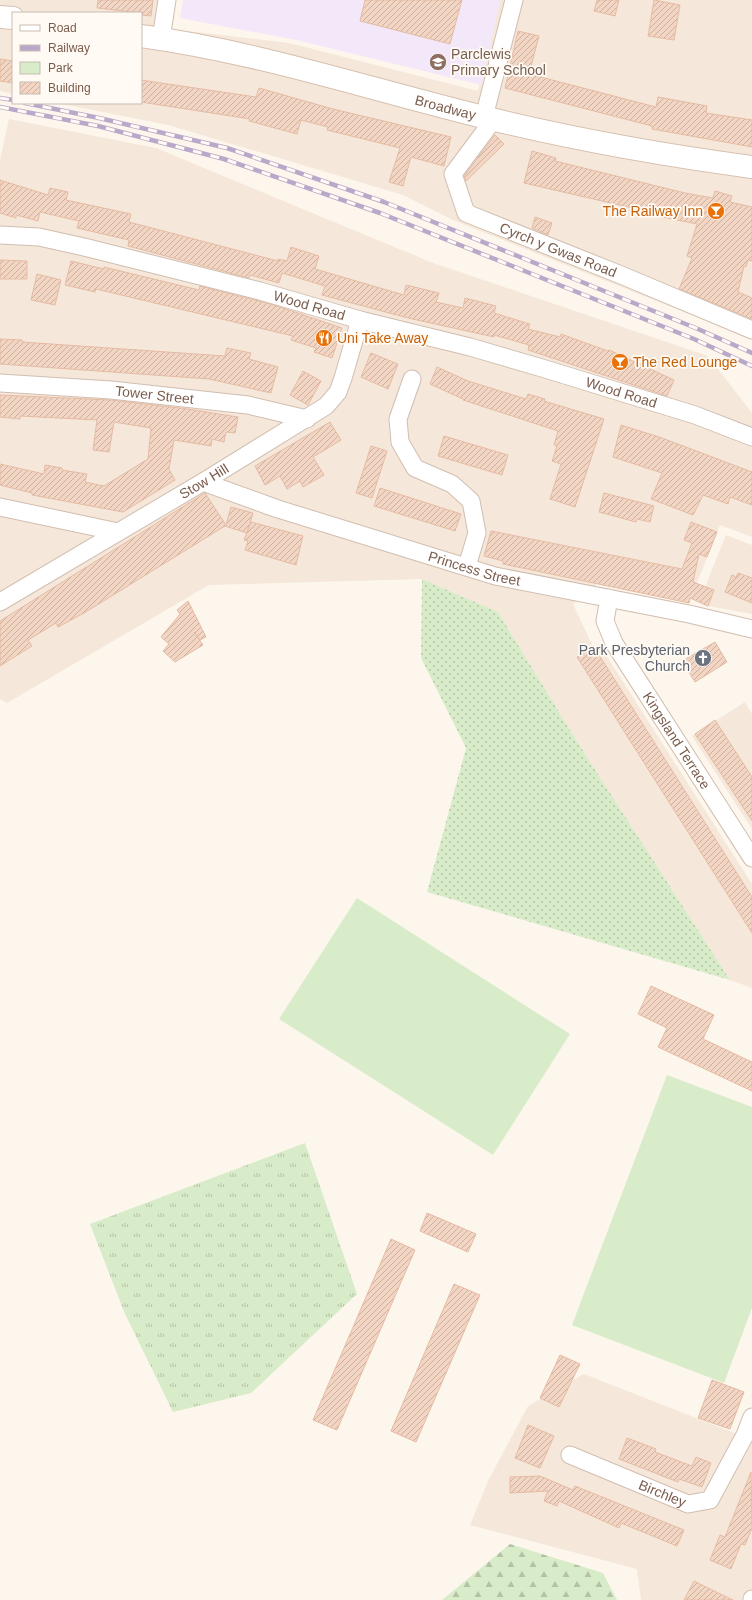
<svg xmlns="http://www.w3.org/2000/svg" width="752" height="1600" font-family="Arial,sans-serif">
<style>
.residential{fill:#f5e8da}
.education{fill:#f3e8fa}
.grass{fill:url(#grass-tufts)}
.forest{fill:url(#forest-firs)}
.park{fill:#d8ecc9}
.garden{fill:url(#garden-dots)}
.building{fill:url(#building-hatch);stroke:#e6bba3}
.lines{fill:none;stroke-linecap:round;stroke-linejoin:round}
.minor-casing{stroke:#d1beb0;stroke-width:19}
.secondary-casing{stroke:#d6c0b0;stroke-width:24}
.minor{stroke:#fff;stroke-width:17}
.secondary{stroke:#fff;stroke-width:22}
.rail-casing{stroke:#b9a8c9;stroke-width:4.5}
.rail{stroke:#fffaf3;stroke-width:3;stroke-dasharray:9;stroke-linecap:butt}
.labels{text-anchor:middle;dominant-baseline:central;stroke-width:3.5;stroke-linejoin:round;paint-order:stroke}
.education-label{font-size:14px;fill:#785e54;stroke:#fffaf3;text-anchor:start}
.street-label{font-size:14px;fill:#7a5c4d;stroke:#fffaf3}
.food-label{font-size:14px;fill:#c56008;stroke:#fffaf3;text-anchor:start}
.worship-label{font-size:14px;fill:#5b616d;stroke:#fffaf3;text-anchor:end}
</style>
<defs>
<pattern id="grass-tufts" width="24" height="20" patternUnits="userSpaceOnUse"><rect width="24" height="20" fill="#d8ecc9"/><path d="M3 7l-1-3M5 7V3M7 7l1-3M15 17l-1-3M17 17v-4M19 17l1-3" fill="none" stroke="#b4c2a5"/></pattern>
<pattern id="forest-firs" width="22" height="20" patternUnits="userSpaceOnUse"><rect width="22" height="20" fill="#d8ecc9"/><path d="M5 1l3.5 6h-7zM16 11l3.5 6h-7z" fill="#b4c2a5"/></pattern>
<pattern id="garden-dots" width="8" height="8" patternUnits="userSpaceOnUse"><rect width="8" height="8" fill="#d8ecc9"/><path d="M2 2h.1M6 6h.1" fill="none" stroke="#b4c2a5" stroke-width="1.8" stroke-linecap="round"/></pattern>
<pattern id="building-hatch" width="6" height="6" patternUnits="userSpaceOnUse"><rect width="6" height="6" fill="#f3d5c3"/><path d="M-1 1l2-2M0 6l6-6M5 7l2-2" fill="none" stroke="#cab0a1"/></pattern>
</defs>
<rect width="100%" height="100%" fill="#fdf6ec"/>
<!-- residential -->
<g class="residential">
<path d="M0,0H175L171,29L289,43L478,91L500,0H752V339L455,221L403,195L168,125L58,103H141V13H13V94L0,91Z"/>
<path d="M9,119L156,148L433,263L708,356L752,413V537L720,525L689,603L597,584L573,604L593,647L599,644L752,884V988L730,980L576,740L498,612L422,579L209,585L7,703L0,699V160Z"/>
<path d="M726,535L752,545V614L708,606L699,602Z"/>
<path d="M745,702L752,714V829L692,736Z"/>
<path d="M584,1374L737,1434L752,1423V1600H641L637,1569L470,1525L488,1481L528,1406Z"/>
</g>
<!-- education -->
<path class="education" d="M183,0H500L482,85L296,40L180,18Z"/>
<!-- grass -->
<path class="grass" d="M305,1143L357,1294L251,1393L173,1412L125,1314L90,1224Z"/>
<!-- forest -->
<path class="forest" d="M510,1544L603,1573L617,1600H442Z"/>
<!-- park -->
<g class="park">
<path d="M357,898L570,1034L493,1155L279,1019Z"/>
<path d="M667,1075L752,1107V1308L724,1383L572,1325Z"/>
</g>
<!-- garden -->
<path class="garden" d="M422,579L498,612L576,740L730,980L427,892L466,748L421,658Z"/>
<!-- building -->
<g class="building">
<path d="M98,0H153L151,16L141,15V13L97,8Z"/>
<path d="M365,0H462L450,44L360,21Z"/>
<path d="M597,0H619L615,16L594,11Z"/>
<path d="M654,0L680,5L674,40L648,36Z"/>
<path d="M518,31L539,36L529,74L656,107L658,97L707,106L706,113L752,120V147L652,129V126L505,88Z"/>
<path d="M0,59L13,61V83L0,81Z"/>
<path d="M141,80L256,97L259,88L333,109L451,137L444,166L411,157L403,186L389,182L400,148L327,130L328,127L301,120L297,134L249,121L250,119L141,102Z"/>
<path d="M495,135L504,144L466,181L464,176Z"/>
<path d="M532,151L556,158L555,161L685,193L713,198L715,191L732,196L730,202L752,207V261L748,260L746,267L744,266L738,292L752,298V319L679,289L692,258L687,256L697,224L642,213V211L628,207L524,183Z"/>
<path d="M0,180L48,195L50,188L68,192L66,200L131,214L129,222L278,261V259L287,261L291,247L319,256L315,269L404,295L406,285L439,293L436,302L463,308L465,298L496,306L494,313L530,324L528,329L560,337L561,334L608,351L609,350L674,380L667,396L528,350L529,345L494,335V337L408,318L322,295L325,286L282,273L279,283L250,275L249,278L128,246L129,240L77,228L79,221L40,212L38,221L16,215V218L0,213Z"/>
<path d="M535,217L552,223L548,235L532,228Z"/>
<path d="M0,260L27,261V279H0Z"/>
<path d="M71,261L104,269V267L199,290L200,286L274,305L342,328L332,358L314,352L316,348L291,340L293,336L96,289L95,292L65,285Z"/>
<path d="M37,274L61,280L55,305L31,300Z"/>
<path d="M0,339L22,340V342L225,356L227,348L251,353L249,359L278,367L271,393L209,379L0,364Z"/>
<path d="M371,353L398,364L388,389L361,377Z"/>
<path d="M437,367L468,381L526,399L528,394L545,399L544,401L604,419L575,507L550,499L561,464L552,461L557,446L554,445L558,431L463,400V399L430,384Z"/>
<path d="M303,371L321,381L308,405L290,395Z"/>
<path d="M0,395L110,400L188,409L238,417L235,433L226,432L224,442L212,439L211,446L174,440L169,469L175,480L123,512L32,495V493L0,485V464L44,474L45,465L62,468V470L87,474L85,482L104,486L148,459L151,428L114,422L109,452L93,450L97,420L20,416V419L0,417Z"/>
<path d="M330,422L341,440L313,457L324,475L303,487L300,481L287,489L280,476L265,485L255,466Z"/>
<path d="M621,425L662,438L752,472V505L730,497L728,504L703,495L693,515L651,499L662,473L613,457Z"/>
<path d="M444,436L508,455L502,475L438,456Z"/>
<path d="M371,446L387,451L372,498L356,493Z"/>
<path d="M380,488L461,514L455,531L374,506Z"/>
<path d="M205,493L226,525L231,507L253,513L247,533L225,526L84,613L58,627L56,623L28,640L32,646L0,666V621Z"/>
<path d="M604,493L654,506L650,522L637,519L636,522L599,512Z"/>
<path d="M251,522L303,536L296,565L245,550L248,541L244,540Z"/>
<path d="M691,522L717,532L707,557L699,554L693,582L714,590L708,606L690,598L689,603L503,564V561L484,556L491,531L682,569L692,543L684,540Z"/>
<path d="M738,573L752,578V603L725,592L732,575L736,577Z"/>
<path d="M188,601L206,637L200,640L194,632L203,645L175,662L163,651L169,644L161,637L180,614L177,610Z"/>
<path d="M715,642L727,662L695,682L682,661Z"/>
<path d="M594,647L752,897V933L577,657Z"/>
<path d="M715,720L752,777V821L695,734Z"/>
<path d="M651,986L714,1015L703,1039L752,1062V1091L658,1047L667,1028L638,1014Z"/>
<path d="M427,1213L476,1234L468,1252L420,1231Z"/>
<path d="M391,1239L415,1250L337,1430L313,1420Z"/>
<path d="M454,1284L480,1295L416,1442L391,1431Z"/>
<path d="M560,1355L580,1364L559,1407L540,1398Z"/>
<path d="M712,1380L744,1392L730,1429L698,1418Z"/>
<path d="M528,1425L554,1436L540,1468L515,1458Z"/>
<path d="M627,1438L656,1449L655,1452L692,1466L696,1457L711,1463L702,1487L679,1479L678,1482L619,1459Z"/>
<path d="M751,1472L752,1528L745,1545L741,1544L731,1569L710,1560L720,1535L725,1537Z"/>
<path d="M540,1476L573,1490L575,1486L684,1530L677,1546L621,1523L619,1528L559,1501L557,1506L544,1501L548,1491L510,1493V1477Z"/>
<path d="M694,1581L706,1587L733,1600H684Z"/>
</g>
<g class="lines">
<defs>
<g id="minor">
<path d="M161,39L167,0"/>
<path d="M484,117L514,0"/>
<path id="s1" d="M494,119L453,174L466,213L621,275L752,330"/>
<path id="s2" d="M0,235L39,237L84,247L260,291L360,320L470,347L542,368L695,415L752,437"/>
<path d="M412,379L398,419L400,442L415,468L452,484L471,501L477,533L467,566"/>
<path id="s3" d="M0,383L111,390L248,405L307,419"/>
<path id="s4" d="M203,482L278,509L495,576L689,614L752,629"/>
<path d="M0,507L118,532"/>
<path id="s5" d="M609,598L605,621L614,643L752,858"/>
<path id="s6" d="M0,602L203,482L326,406L338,392L343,378L360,320"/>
<path id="s7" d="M570,1455L688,1504L710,1500L745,1435L752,1417"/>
<path d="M752,1600V1599"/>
</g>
<g id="secondary">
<path d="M0,17L13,18"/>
<path id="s8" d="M141,36C258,52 369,89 483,117C572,139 662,155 752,167"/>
</g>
</defs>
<!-- minor casing -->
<use href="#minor" class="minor-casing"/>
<!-- secondary casing -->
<use href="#secondary" class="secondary-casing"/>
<!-- minor -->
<use href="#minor" class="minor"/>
<!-- secondary -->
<use href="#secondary" class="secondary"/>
<defs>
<g id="rail">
<path d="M0,98L13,100"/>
<path d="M25,103L99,118L227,148L384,202L698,329L752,353"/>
<path d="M0,107L98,126L224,159L380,213L694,339L752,366"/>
</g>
</defs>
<!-- rail casing -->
<use href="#rail" class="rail-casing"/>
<!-- rail -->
<use href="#rail" class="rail"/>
</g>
<!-- icons -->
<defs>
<symbol id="school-disc" viewBox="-11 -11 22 22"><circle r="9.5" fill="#8d6e63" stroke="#fffaf3"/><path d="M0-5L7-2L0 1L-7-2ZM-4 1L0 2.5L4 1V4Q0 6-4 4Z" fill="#fff"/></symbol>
<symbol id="bar-disc" viewBox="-11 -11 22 22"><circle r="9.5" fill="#e8710a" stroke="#fffaf3"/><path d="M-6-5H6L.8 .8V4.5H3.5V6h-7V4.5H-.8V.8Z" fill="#fff"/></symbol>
<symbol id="restaurant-disc" viewBox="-11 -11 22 22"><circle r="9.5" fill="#e8710a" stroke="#fffaf3"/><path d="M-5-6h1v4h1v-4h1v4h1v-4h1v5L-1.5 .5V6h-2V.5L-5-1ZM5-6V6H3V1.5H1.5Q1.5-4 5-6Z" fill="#fff"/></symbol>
<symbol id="church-disc" viewBox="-11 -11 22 22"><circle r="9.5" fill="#6b7280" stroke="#fffaf3"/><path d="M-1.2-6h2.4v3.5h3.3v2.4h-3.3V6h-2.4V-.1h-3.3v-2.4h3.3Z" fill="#fff"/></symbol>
</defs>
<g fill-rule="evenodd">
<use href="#school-disc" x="428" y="52" width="20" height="20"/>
<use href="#bar-disc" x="706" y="201" width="20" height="20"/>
<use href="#restaurant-disc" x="314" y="328" width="20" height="20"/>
<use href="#bar-disc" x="610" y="352" width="20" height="20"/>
<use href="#church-disc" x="693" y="648" width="20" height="20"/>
</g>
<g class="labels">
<!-- education labels -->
<g class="education-label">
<text x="451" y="54">Parclewis<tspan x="451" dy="16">Primary School</tspan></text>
</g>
<!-- street labels -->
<g class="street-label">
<text stroke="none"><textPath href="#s8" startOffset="313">Broadway</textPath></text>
<text stroke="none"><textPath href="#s1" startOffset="209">Cyrch y Gwas Road</textPath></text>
<text stroke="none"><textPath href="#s2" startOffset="318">Wood Road</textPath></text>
<text stroke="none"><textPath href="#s2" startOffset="642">Wood Road</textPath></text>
<text stroke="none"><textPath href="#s3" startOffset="155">Tower Street</textPath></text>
<text stroke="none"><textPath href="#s6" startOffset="237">Stow Hill</textPath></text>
<text stroke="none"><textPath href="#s4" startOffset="285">Princess Street</textPath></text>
<text stroke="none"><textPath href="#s5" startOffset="163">Kingsland Terrace</textPath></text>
<text stroke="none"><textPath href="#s7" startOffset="100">Birchley</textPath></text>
</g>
<!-- food labels -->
<g class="food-label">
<text x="703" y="211" text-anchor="end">The Railway Inn</text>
<text x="337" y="338">Uni Take Away</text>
<text x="633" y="362">The Red Lounge</text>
</g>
<!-- worship labels -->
<g class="worship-label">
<text x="690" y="650">Park Presbyterian<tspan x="690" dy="16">Church</tspan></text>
</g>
</g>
<!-- legend -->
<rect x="12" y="12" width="130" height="92" fill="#fffaf3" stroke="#cabbb1"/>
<rect x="20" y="25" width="20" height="6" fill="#ffffff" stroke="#cabbb1"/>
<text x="48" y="32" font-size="12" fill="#7a5c4d">Road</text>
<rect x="20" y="45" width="20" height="6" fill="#b9a8c9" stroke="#cabbb1"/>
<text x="48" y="52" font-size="12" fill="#7a5c4d">Railway</text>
<rect x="20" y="62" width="20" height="12" fill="#d8ecc9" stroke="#cabbb1"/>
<text x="48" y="72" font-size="12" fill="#7a5c4d">Park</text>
<rect x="20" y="82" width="20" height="12" fill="url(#building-hatch)" stroke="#cabbb1"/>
<text x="48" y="92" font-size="12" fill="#7a5c4d">Building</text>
</svg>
